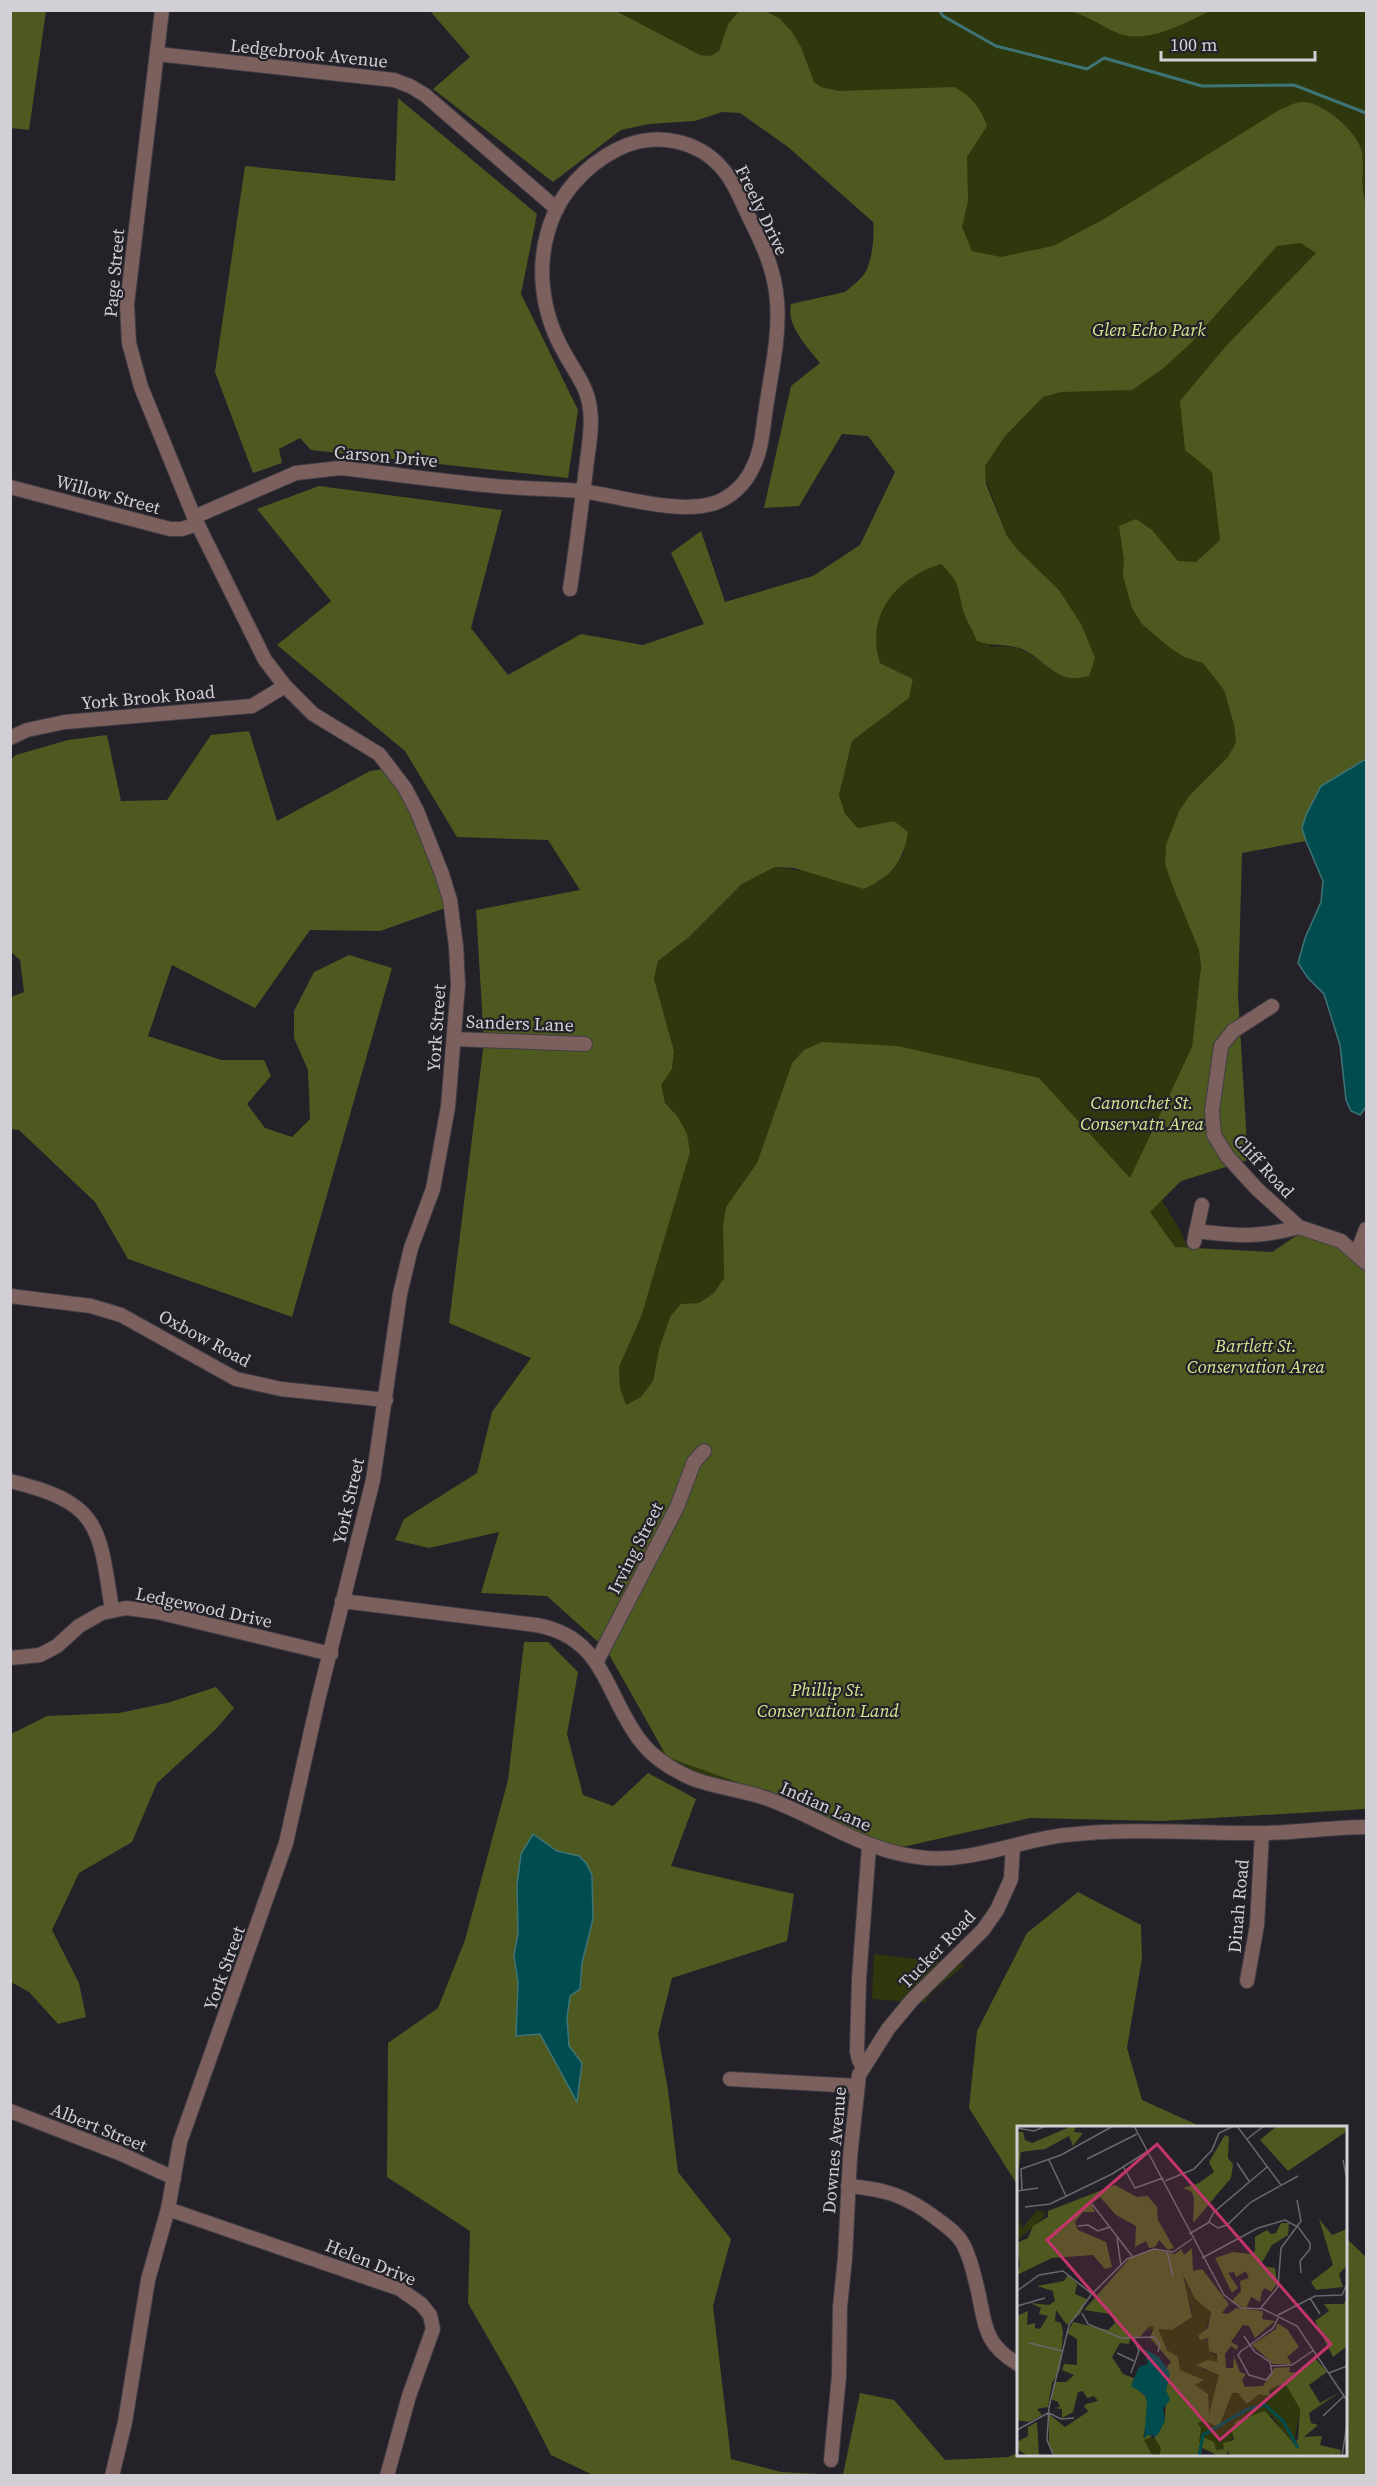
<svg xmlns="http://www.w3.org/2000/svg" width="1377" height="2486" font-family="'Source Serif 4',serif">
<style>
.green{fill:#2f370c}
.forest{fill:#4e5920;fill-rule:evenodd}
.water{fill:#004c4e;stroke:#3f7477;stroke-width:1.5}
.lines{fill:none;stroke-linecap:round;stroke-linejoin:round}
.stream{stroke:#3f7477;stroke-width:3}
.minor-casing{stroke:#403d45;stroke-width:16}
.minor{stroke:#7c605e;stroke-width:14}
.labels{text-anchor:middle;dominant-baseline:central;stroke-width:4.5;stroke-linejoin:round;paint-order:stroke}
.street-label{font-size:18px;fill:#d2d0d6;stroke:#242129}
.park-label{font-size:18px;font-style:italic;fill:#d3e791;stroke:#242129}
.inset-river{fill:none;stroke:#004c4e;stroke-width:3}
.inset-road{fill:none;stroke:#6a676e;stroke-width:1.5}
.view{fill:#c4346d;fill-opacity:0.15;stroke:#c4346d;stroke-width:3}
.inset-edge{fill:none;stroke:#d2d0d6;stroke-width:3}
</style>
<rect width="100%" height="100%" fill="#242129"/>
<!-- green -->
<g class="green">
<path d="M616,11H739L728,24L719,51L710,56L700,55Z"/>
<path d="M765,11H1366V677L1224,690L1234,725L1236,742L1228,757L1190,795L1171,882L1199,950L1201,966L1192,1047L1154,1188L1180,1230L1189,1250L959,1680L898,1856L756,1800L714,1789L659,1753L781,1552L792,1063L757,1163L726,1207L723,1225L724,1278L714,1293L699,1303L681,1305L670,1317L659,1349L653,1381L641,1397L626,1406L620,1387L619,1367L641,1317L678,1117L665,1103L660,1085L672,1069L674,1051L654,979L658,961L689,937L742,884L775,867L879,882L894,868L905,852L894,821L858,828L845,814L839,795L852,741L909,698L913,679L880,663C865,615 896,578 941,563L954,577L961,592L963,611L992,647C1021,643 1032,655 1054,672L1059,590L1019,551L1007,536L839,91L821,87L814,82L801,47L779,18Z"/>
<path d="M874,1954L965,1965L933,1991L924,2003L872,1999Z"/>
</g>
<!-- forest -->
<g class="forest">
<path d="M10,11H46L29,130L11,128Z"/>
<path d="M430,11H616L700,55L710,56L719,51L728,24L739,11H765L779,18L792,32L801,47L814,82L821,87L839,91L954,87C971,95 981,109 987,126L967,157L968,201L962,227L972,251L1001,257L1053,246L1104,219L1281,109C1288,107 1296,101 1304,102C1324,103 1358,132 1362,152C1365,172 1359,183 1366,204V759L1306,815L1302,827L1306,841L1242,853L1238,996L1248,1160L1181,1181L1150,1212L1175,1247L1272,1252L1314,1224L1366,1249V1809L1162,1821L1030,1818L898,1848L767,1793L667,1757L606,1649L547,1596L481,1593L499,1532L429,1548L395,1540L404,1519L477,1473L492,1412L531,1358L449,1323L484,1042L476,910L580,890L548,840L457,837L405,751L277,645L331,601L257,509L319,486L502,510L471,628L508,675L581,634L643,645L704,624L671,553L701,531L725,602L813,576L860,545L895,472L868,436L842,434L799,506L764,508L791,386L820,363C807,346 786,326 791,304L845,292C852,286 862,279 866,271C872,260 875,234 873,222L788,147L740,113L722,112L695,121L649,124L621,130L553,182L433,89L470,57ZM1301,243L1316,253L1227,345L1180,401L1185,450L1212,472L1220,540L1196,562L1178,561L1152,530L1136,519L1119,526L1124,560L1123,576L1132,608L1142,624L1169,647L1184,657L1203,663L1224,690L1234,725L1236,742L1228,757L1190,795L1179,811L1166,845L1165,863L1171,882L1199,950L1201,966L1192,1047L1130,1178L1039,1078L898,1046L822,1042L804,1050L792,1063L757,1163L726,1207L723,1225L724,1278L714,1293L699,1303L681,1304L670,1317L659,1349L653,1381L641,1397L626,1405L620,1388L619,1367L641,1317L690,1152L687,1134L678,1117L665,1103L661,1085L672,1069L674,1051L654,979L658,961L689,937L742,884L775,867L794,868L864,889C892,876 903,862 908,832L894,821L858,828L845,814L839,795L852,741L909,698L913,679L880,663C865,615 896,578 941,564C960,583 957,585 963,610C966,620 973,631 977,641C994,647 1006,643 1022,649C1039,656 1051,675 1070,678C1076,679 1083,677 1089,676L1095,658L1081,624L1059,590L1019,551L1007,536L986,484L985,466L1005,436L1043,397L1061,392L1132,390L1161,370L1189,345L1277,246Z"/>
<path d="M1066,11H1210C1182,24 1144,47 1113,31C1098,24 1082,12 1066,11Z"/>
<path d="M398,98L537,214L521,294L578,410L568,478L311,450L300,438L279,449L282,463L253,473L215,372L245,166L395,181Z"/>
<path d="M249,731L277,821L370,771L391,768L405,788L451,906L380,931L310,930L255,1008L172,965L148,1036L221,1060H264L271,1076L247,1104L265,1128L292,1137L310,1119L308,1070L294,1038V1011L314,972L349,955L392,968L292,1317L128,1259L95,1202L19,1130L11,1129V997L24,992L20,960L10,951V760L16,755L68,740L107,735L121,801L167,800L211,735Z"/>
<path d="M524,1642H548L578,1672L567,1734L583,1795L613,1806L648,1773L696,1799L671,1866L794,1894L787,1941L672,1978L658,2034L668,2090L678,2172L731,2239L713,2306L731,2459L781,2472L843,2475L860,2393L894,2400L945,2460L1008,2457L1018,2453L1346,2454V2238L1366,2257V2475H593L551,2455L515,2385L468,2303L470,2231L387,2177L388,2043L438,2008L465,1940L508,1780Z"/>
<path d="M216,1687L234,1708L216,1729L157,1783L132,1842L79,1873L52,1930L79,1983L86,2017L58,2024L29,1992L11,1982V1734L47,1716L119,1713L167,1703Z"/>
<path d="M1078,1892L1141,1925L1142,1958L1127,2048L1142,2100L1202,2127L1018,2128V2186L969,2108L977,2031L1027,1933Z"/>
</g>
<!-- water -->
<g class="water">
<path d="M1366,759V1107L1360,1115L1351,1111L1346,1100L1340,1045L1324,994L1308,978L1298,963L1305,938L1321,902L1323,881L1306,841L1302,828L1306,815L1321,786Z"/>
<path d="M533,1834L557,1851L579,1856L586,1863L592,1875L593,1919L582,1963L580,1989L570,1996L567,2018L569,2046L582,2063L577,2102L540,2034L516,2036L518,1983L514,1955L518,1933L517,1885L521,1854Z"/>
</g>
<g class="lines">
<!-- stream -->
<path class="stream" d="M939,10L943,16L996,46L1087,69L1104,58L1202,86L1294,85L1366,113"/>
<defs>
<g id="minor">
<path d="M157,54L394,80L410,86L425,95L557,209"/>
<path d="M10,487L170,529H182L197,524"/>
<path d="M194,517L296,473L340,468C396,474 452,483 508,487C532,489 557,489 581,491C621,496 677,515 715,503C732,497 746,483 753,467C762,450 763,427 766,408C771,373 780,336 777,301C775,271 763,245 750,219C741,201 734,181 720,166C697,141 659,133 627,145C597,157 569,182 555,212C534,259 540,311 565,354C575,372 588,388 590,409C593,428 588,449 586,469C581,509 576,549 570,589"/>
<path d="M10,738L27,730L65,722L252,706L285,686"/>
<path d="M1272,1006L1233,1031L1221,1046L1212,1111L1214,1135L1227,1156L1257,1189L1299,1227L1341,1241L1366,1263"/>
<path d="M454,1039L585,1044"/>
<path d="M1196,1231C1237,1236 1259,1238 1299,1227"/>
<path d="M1194,1242L1202,1205"/>
<path d="M1357,1253L1366,1229"/>
<path d="M10,1296L91,1306L121,1315L236,1379L281,1389L386,1400"/>
<path d="M10,1481C100,1503 99,1525 112,1610"/>
<path d="M342,1601L536,1625C606,1637 605,1697 642,1743C654,1758 673,1770 691,1778C716,1788 745,1790 771,1800C823,1820 868,1853 926,1858C975,1862 1018,1840 1066,1835C1130,1828 1196,1833 1260,1833C1296,1833 1331,1827 1366,1827"/>
<path d="M10,1658L40,1655L57,1646L79,1626L102,1613L126,1608L157,1612L331,1654"/>
<path d="M597,1661L677,1507L694,1462L704,1451"/>
<path d="M1247,1981L1257,1925L1262,1833"/>
<path d="M863,2067L859,2060L857,2051L859,1979L869,1846"/>
<path d="M730,2079L857,2086"/>
<path d="M10,2111L119,2153L174,2178"/>
<path d="M848,2186C885,2189 907,2196 937,2219C946,2226 957,2233 963,2244C969,2255 973,2270 976,2283C986,2320 980,2342 1018,2364"/>
<path d="M168,2209L400,2289L421,2304L430,2315L433,2329L409,2396L387,2476"/>
<path d="M831,2460L839,2376L840,2307L845,2258L850,2157L859,2075L888,2029L912,2000L983,1930L997,1910L1011,1879L1013,1846"/>
<path d="M112,2476L125,2422L148,2280L168,2209L180,2142L286,1843L318,1700L373,1480L400,1294L411,1248L433,1189L448,1107L458,985L456,946L450,900L442,874L417,811L405,788L379,754L313,714L285,686L265,660L194,517L141,387L129,343L127,304L162,10"/>
</g>
</defs>
<!-- minor casing -->
<use href="#minor" class="minor-casing"/>
<!-- minor -->
<use href="#minor" class="minor"/>
</g>
<g class="labels">
<!-- street labels -->
<g class="street-label">
<text transform="translate(309 53) rotate(6)">Ledgebrook Avenue</text>
<text transform="translate(762 210) rotate(64)">Freely Drive</text>
<text transform="translate(114 273) rotate(-85)">Page Street</text>
<text transform="translate(386 456) rotate(5)">Carson Drive</text>
<text transform="translate(108 494) rotate(15)">Willow Street</text>
<text transform="translate(148 697) rotate(-5)">York Brook Road</text>
<text transform="translate(520 1023) rotate(2)">Sanders Lane</text>
<text transform="translate(436 1028) rotate(-86)">York Street</text>
<text transform="translate(1264 1166) rotate(47)">Cliff Road</text>
<text transform="translate(205 1338) rotate(28)">Oxbow Road</text>
<text transform="translate(348 1501) rotate(-77)">York Street</text>
<text transform="translate(635 1548) rotate(-63)">Irving Street</text>
<text transform="translate(204 1607) rotate(12)">Ledgewood Drive</text>
<text transform="translate(826 1806) rotate(24)">Indian Lane</text>
<text transform="translate(1238 1906) rotate(-85)">Dinah Road</text>
<text transform="translate(937 1949) rotate(-46)">Tucker Road</text>
<text transform="translate(224 1968) rotate(-70)">York Street</text>
<text transform="translate(99 2127) rotate(22)">Albert Street</text>
<text transform="translate(834 2150) rotate(-85)">Downes Avenue</text>
<text transform="translate(371 2262) rotate(22)">Helen Drive</text>
</g>
<!-- park labels -->
<g class="park-label">
<text x="1149" y="329">Glen Echo Park</text>
<text x="1142" y="1102">Canonchet St.<tspan x="1142" dy="21">Conservatn Area</tspan></text>
<text x="1256" y="1345">Bartlett St.<tspan x="1256" dy="21">Conservation Area</tspan></text>
<text x="828" y="1689">Phillip St.<tspan x="828" dy="21">Conservation Land</tspan></text>
</g>
</g>
<!-- overview -->
<g transform="translate(1017 2126)">
<rect width="330" height="330" fill="#242129"/>
<path d="M20,84L28,86L27,91L0,115V88L5,103ZM165,150L178,173L194,186L187,211L194,218L192,225L200,230V236L182,237L187,244L214,251L231,277L242,268L254,267V262L270,258L283,283L277,318L270,314L255,289L216,311L206,326L181,318L179,330H103L128,311L138,313L170,248L163,244L161,231L150,224L138,203L102,207L176,188Z" fill="#2f370c"/>
<path d="M55,0H59L57,6L66,7L56,20L52,10L28,23L4,26L0,54V6H6L8,14L15,17ZM260,0H330V5L271,45L243,14ZM208,9L212,11L211,32L216,38L214,52L176,97L177,73L175,66L166,62L182,57L197,46L192,36ZM98,59L120,71L131,70L140,81L141,94L157,122L151,124L142,114L138,121L132,122L129,115L118,121L119,100L99,89L83,71L74,78L78,86H66L58,96L61,104L89,116L95,141L88,143L76,129L35,132L0,149L3,139L0,117L11,112L16,100L31,91V85ZM302,93L315,109L330,103V139L322,148L326,161L299,164L294,156L316,139ZM264,97H272L271,109L255,119L243,140L258,142L260,158L254,166L248,162L245,165L243,176L234,171L229,183L214,176L224,165L223,155L232,152L229,145L219,151L217,146L211,147L221,162L215,167L198,132L216,126L233,128L238,125V111L250,104L254,108L259,107ZM175,122L176,145L185,143L212,178L205,187L211,188L219,182L246,185L245,193L258,195L238,212L232,200L226,199L214,216L221,220L220,224L214,220L208,228L209,242H216L217,230L223,246L229,248L225,254L228,261L246,260L257,242L273,241L272,246L281,247L298,232L310,246L292,259L303,277L323,266L292,287L294,297L301,299L287,311L305,310L303,319L324,324L323,330H212L211,324L209,330H202L185,322L184,330H142L144,322L137,311L148,292L150,241L154,236L133,212L137,201L132,200L123,211L113,213L112,218L103,217L95,231L106,248L119,253L115,257L129,271L132,286L126,312L132,308L135,311L127,314L135,329L37,330L32,318V288L48,301L72,285L67,281L69,278L81,275L77,270L70,272L66,265L61,266L56,286L45,292V283L37,282L43,281L41,276L34,273L37,256H49L57,249L45,244L47,238L60,239V213L50,207L56,196L91,204L98,197L94,188L67,184L113,132L138,123L158,128L164,123L167,129ZM166,149L178,173L194,186L191,202L181,210L183,214L191,212L192,225L200,228V236L191,234L179,239L202,249L192,289L191,268L178,259L187,254L163,244L161,231L150,224L141,203L155,204L175,191ZM268,257L283,283L281,313L277,318L248,285L219,295L215,305L217,314L206,317L207,323L199,324L197,316L188,312L182,316L184,302L180,297L187,295L202,301L215,267H221L230,278L242,268L252,270L253,263ZM51,149L60,158L58,168L70,173L63,188L50,199L39,184L38,195L44,197L46,206L43,243L35,257L31,281L20,283L25,289L12,296L0,294V190L11,185L10,199L18,197V202L23,203L31,190L22,188L24,182L13,177L32,179L38,175L36,165L20,160L47,155ZM330,174V220L316,231L298,195L312,185L307,178H326ZM260,197L270,203L282,221L270,231L275,238H256L235,219L259,203ZM20,296L22,330H11L0,323V316L11,310V301Z" fill="#4e5920" fill-rule="evenodd"/>
<path d="M127,223L142,231L153,247L149,264L153,274L146,282L148,295L140,310L130,309L127,313L130,277L128,269L114,260L122,241L131,238Z" fill="#004c4e"/>
<path class="inset-river" d="M182,330L186,309L231,283L248,279L266,295L281,322"/>
<path class="inset-road" d="M117,0L207,169L224,182L246,183L280,200L329,273M220,0L264,59M0,2L17,5L29,0M230,13L247,0M70,33L120,8M32,34L49,70M326,34L330,54M220,37L232,55M106,40L118,62L146,52M148,55L177,43L195,24L202,7L217,0M5,64L4,43L44,29L96,0M0,65L21,62M75,78L115,130M8,81L33,78L95,48L131,25M192,96L201,102L210,99L234,76L281,50M61,100L71,99L81,105L93,101M172,108L191,97L197,86L250,41M100,112L104,140M150,126L156,150M185,132L241,102L268,94L281,101L293,117V123L283,135L284,147M0,165L22,149L46,145L75,168M293,172L303,188M0,180L28,172M243,183L261,161L264,122L284,95L280,74M65,187L71,198L104,212L137,211L143,219L141,226M261,189L298,170L325,169L330,158M227,210L233,219L238,226L253,236L255,247L249,254L232,249L221,229L224,225L233,219L256,202L262,190M12,217L46,225M100,227L117,235M254,240L275,239L297,224M114,247L122,225L117,212M312,247L330,240M32,287L44,293L57,292M306,290L327,270M0,304L31,287M37,330L30,314L32,281L52,199L74,169L110,133L137,123L156,126L175,113M325,330L330,298"/>
<path class="view" d="M140,18L314,218L203,314L30,114Z"/>
<rect width="330" height="330" class="inset-edge"/>
</g>
<!-- border -->
<rect width="1377" height="2486" fill="none" stroke="#d2d0d6" stroke-width="24"/>
<!-- scale -->
<path d="M1161 51v9h154v-9" fill="none" stroke="#d2d0d6" stroke-width="3"/>
<text x="1170" y="51" font-size="18" fill="#d2d0d6" stroke="#242129" stroke-width="4.5" paint-order="stroke">100 m</text>
</svg>
